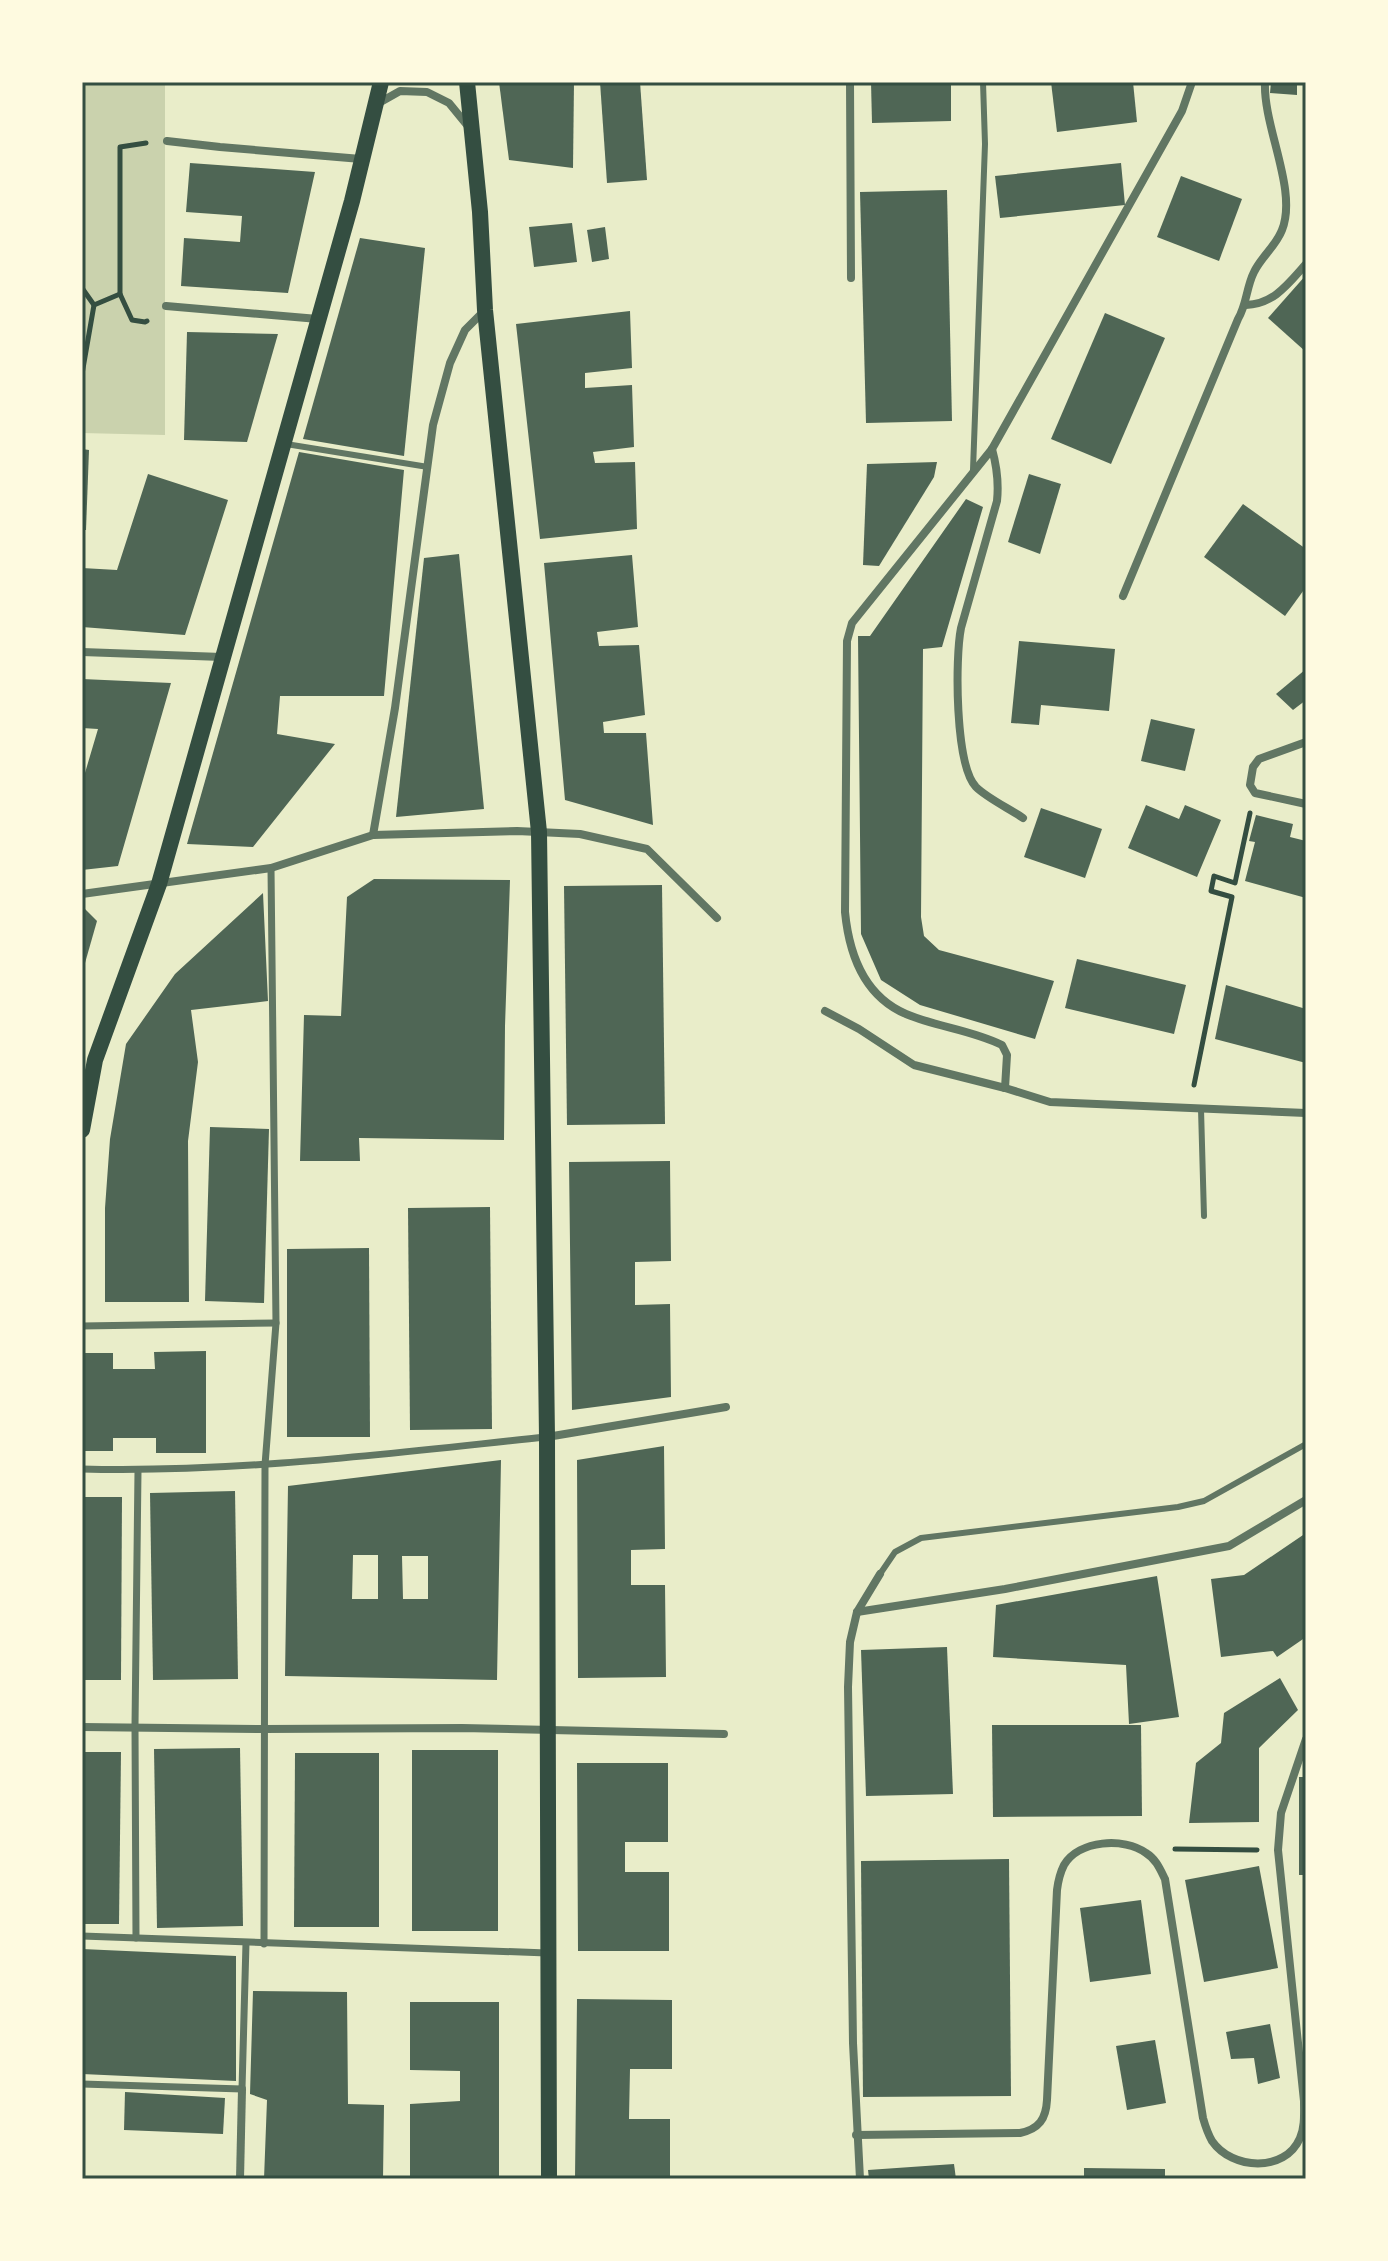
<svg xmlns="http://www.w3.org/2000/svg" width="1388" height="2261" font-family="Rubik,sans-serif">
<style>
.green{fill:#cad2ad}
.building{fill:#4f6655;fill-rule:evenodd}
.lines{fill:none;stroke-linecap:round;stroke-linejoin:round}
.path{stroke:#344e41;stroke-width:5}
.service{stroke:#617663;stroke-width:6}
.pedestrian{stroke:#617663;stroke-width:7}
.minor{stroke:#617663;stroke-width:8}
.secondary{stroke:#344e41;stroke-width:16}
.neatline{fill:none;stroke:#344e41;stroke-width:3}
</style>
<rect width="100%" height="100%" fill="#e9edc9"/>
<!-- green -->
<path class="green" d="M82,82H165V435L82,433Z"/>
<!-- building -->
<g class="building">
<path d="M499,82H574L573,168L509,160Z"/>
<path d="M600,82H640L647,180L607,183Z"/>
<path d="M871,82H951V121L872,123Z"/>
<path d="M1051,82H1133L1137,122L1057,132Z"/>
<path d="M1271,82H1297V95L1270,93Z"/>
<path d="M190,163L315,172L288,293L181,286L184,238L240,242L242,216L186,212Z"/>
<path d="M1121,163L1125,205L1000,218L995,176Z"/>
<path d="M1181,176L1242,199L1219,261L1157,237Z"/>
<path d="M947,190L952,421L866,423L860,192Z"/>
<path d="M572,223L577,262L534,267L529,227Z"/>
<path d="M605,227L609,259L592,262L587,230Z"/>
<path d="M360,238L425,248L404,456L303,439Z"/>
<path d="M1306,275V352L1268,318Z"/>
<path d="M630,311L632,368L585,373V388L632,385L634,447L593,452L595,463L635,462L637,529L540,539L516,324Z"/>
<path d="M1105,313L1165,338L1111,464L1051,439Z"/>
<path d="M187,332L278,334L247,442L184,440Z"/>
<path d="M82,449L89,450L86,530H82Z"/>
<path d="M299,452L404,470L384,696H280L277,734L335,744L253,847L187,844Z"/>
<path d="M937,462L934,477L879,566L863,565L867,464Z"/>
<path d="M148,474L228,500L185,635L82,627V568L117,570Z"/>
<path d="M1029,474L1061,484L1040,554L1008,542Z"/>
<path d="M966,499L983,507L942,647L923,649L921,917L924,936L939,950L1054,981L1035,1039L920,1005L881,980L861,934L858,636H870Z"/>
<path d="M1243,504L1306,549V587L1285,616L1204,557Z"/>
<path d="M459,554L484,809L396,817L424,558Z"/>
<path d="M632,555L638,627L597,632L599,646L639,645L645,715L603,722L604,733H646L653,825L565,800L544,563Z"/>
<path d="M1019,641L1115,649L1109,711L1041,705L1039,725L1011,723Z"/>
<path d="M1306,669V700L1293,710L1276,694Z"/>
<path d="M82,679L171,683L118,866L82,870V783L98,729L82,728Z"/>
<path d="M1151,719L1195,729L1185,771L1141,761Z"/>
<path d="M1146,805L1179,819L1185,805L1221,820L1197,877L1128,848Z"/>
<path d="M1041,808L1102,829L1085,878L1024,857Z"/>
<path d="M1256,815L1293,824L1290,837L1306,841V898L1245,881L1255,842L1249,841Z"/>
<path d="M374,879L510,880L505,1026L504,1140L359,1138L360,1161H300L304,1015L341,1016L347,897Z"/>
<path d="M662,885L665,1124L567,1125L564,886Z"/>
<path d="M263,893L268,1001L191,1010L198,1062L188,1141L189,1302H105V1208L110,1139L126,1044L175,974Z"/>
<path d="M82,906L97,921L83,970H82Z"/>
<path d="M1077,959L1186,985L1174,1034L1065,1008Z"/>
<path d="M1226,985L1306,1009V1063L1215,1039Z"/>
<path d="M210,1127L269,1129L264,1303L205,1301Z"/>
<path d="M670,1161L671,1261L635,1262V1305L670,1304L671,1397L572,1410L569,1162Z"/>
<path d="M490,1207L492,1429L410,1430L408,1208Z"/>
<path d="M369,1248L370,1437H287V1249Z"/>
<path d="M206,1351V1453H156V1438H113V1451H82V1353H113V1369H155L154,1352Z"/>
<path d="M664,1446L665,1549L631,1550V1585H665L666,1677L578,1678L577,1460Z"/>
<path d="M501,1460L497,1680L285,1676L288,1486ZM353,1555H378V1599H352ZM402,1556H428V1599H403Z"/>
<path d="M235,1491L238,1679L153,1680L150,1493Z"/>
<path d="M82,1497H122L121,1680H82Z"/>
<path d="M1306,1533V1637L1277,1657L1273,1651L1221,1657L1211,1579L1244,1575Z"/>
<path d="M1157,1576L1179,1717L1129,1724L1126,1665L993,1657L996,1605Z"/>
<path d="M947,1647L953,1794L866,1796L861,1650Z"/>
<path d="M1280,1678L1298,1710L1259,1748V1822L1189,1823L1196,1763L1221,1743L1224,1713Z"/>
<path d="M992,1725H1141L1142,1816L993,1817Z"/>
<path d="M240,1748L243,1926L157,1928L154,1749Z"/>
<rect x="412" y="1750" width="86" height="181"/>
<path d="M82,1752H121L119,1924H82Z"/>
<path d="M295,1753H379V1927H294Z"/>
<path d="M577,1763H668V1842H625V1872H669V1951H578Z"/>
<rect x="1299" y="1777" width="7" height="98"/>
<path d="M1009,1859L1011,2096L863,2097L861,1861Z"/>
<path d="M1259,1866L1278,1968L1204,1982L1185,1880Z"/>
<path d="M1141,1900L1151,1974L1090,1982L1080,1908Z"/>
<path d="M82,1949L236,1956V2081L82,2074Z"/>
<path d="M253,1991L347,1992L348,2104L384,2105L383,2179H264L267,2100L250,2094Z"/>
<path d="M577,1999L672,2000V2069H630L629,2119H670V2179H575Z"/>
<path d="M410,2002H499V2179H410V2104L460,2101V2071L410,2070Z"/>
<path d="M1270,2024L1280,2078L1258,2084L1254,2058L1231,2059L1226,2032Z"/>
<path d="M1155,2040L1166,2103L1127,2110L1116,2046Z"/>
<path d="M125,2092L225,2098L223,2134L124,2130Z"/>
<path d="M954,2164L956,2179H869L868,2170Z"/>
<path d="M1084,2168L1165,2169V2179H1084Z"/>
</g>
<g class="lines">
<!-- path -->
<g class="path">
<path d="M146,143L120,147V294L132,320L145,322L147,321"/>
<path d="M82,288L94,305"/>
<path d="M82,374L94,305L120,294"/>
<path d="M1194,1085L1232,897L1211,891L1214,876L1235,883L1250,813"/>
<path d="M1175,1849L1257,1850"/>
<path d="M1301,2179H1306"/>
</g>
<!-- service -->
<g class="service">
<path d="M286,444L428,467"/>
<path d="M973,470L985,144L983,82"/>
<path d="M1201,1109L1204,1216"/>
<path d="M880,1574L895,1552L921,1538L1178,1507L1204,1501L1306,1444"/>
</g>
<!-- pedestrian -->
<g class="pedestrian">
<path d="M82,1326L276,1323"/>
<path d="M82,1469C237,1473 392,1453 546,1437"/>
<path d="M82,1936L547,1953"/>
<path d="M136,1938L135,1726L138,1471"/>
<path d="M264,1944L265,1465L276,1323L271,868"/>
<path d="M82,2084L242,2089L246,1943"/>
</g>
<!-- minor -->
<g class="minor">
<path d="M850,82L851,278"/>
<path d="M377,104L400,91L427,92L449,103L467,125"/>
<path d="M167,141L220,147L361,159"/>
<path d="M1246,305C1274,304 1288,284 1306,264"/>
<path d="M166,306L318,319"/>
<path d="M992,449C997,467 999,482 997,501L961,628C955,658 955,765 976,787C987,798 1010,809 1023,818"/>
<path d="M1123,596L1238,319C1247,304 1246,288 1254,272C1261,257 1276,246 1282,230C1298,190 1263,127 1265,82"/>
<path d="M82,652L222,657"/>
<path d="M1306,742L1259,759L1253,767L1250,785L1255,793L1306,804"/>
<path d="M373,835L395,708L433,425L450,363L465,330L485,310"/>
<path d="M82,894L271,868L373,835L517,831L580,834L647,849L717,918"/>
<path d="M825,1011L859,1029L914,1065L1005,1088L1050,1102L1306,1113"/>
<path d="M1005,1088L1007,1055L1002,1045C972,1030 937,1027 906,1014C864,996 849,953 845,912L847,641L852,623L992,449L1182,111L1192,82"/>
<path d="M547,1437L726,1407"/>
<path d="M857,1612L1005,1589L1229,1546L1306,1500"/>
<path d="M82,1727L264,1729L462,1728L724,1734"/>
<path d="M856,2135L1020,2133C1039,2129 1046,2119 1047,2100L1057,1890C1058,1882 1060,1873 1064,1865C1079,1840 1124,1837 1146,1853C1156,1859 1160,1869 1165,1879L1203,2118C1205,2125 1208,2134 1212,2141C1232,2170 1285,2173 1300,2138C1305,2127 1304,2114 1304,2101L1278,1850L1281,1813L1306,1739"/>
<path d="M240,2179L242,2089"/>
<path d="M860,2179L853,2043L848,1687L850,1642L857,1612L880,1574"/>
</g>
<!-- secondary -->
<g class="secondary">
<path d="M467,82L480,212L485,310L539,832L547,1437L549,2179"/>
<path d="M82,1130L95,1060L159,884L352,201L381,82"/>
</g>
</g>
<!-- border -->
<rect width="1388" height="2261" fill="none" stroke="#fefae0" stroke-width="168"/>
<rect x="84" y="84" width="1220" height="2093" class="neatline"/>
</svg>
